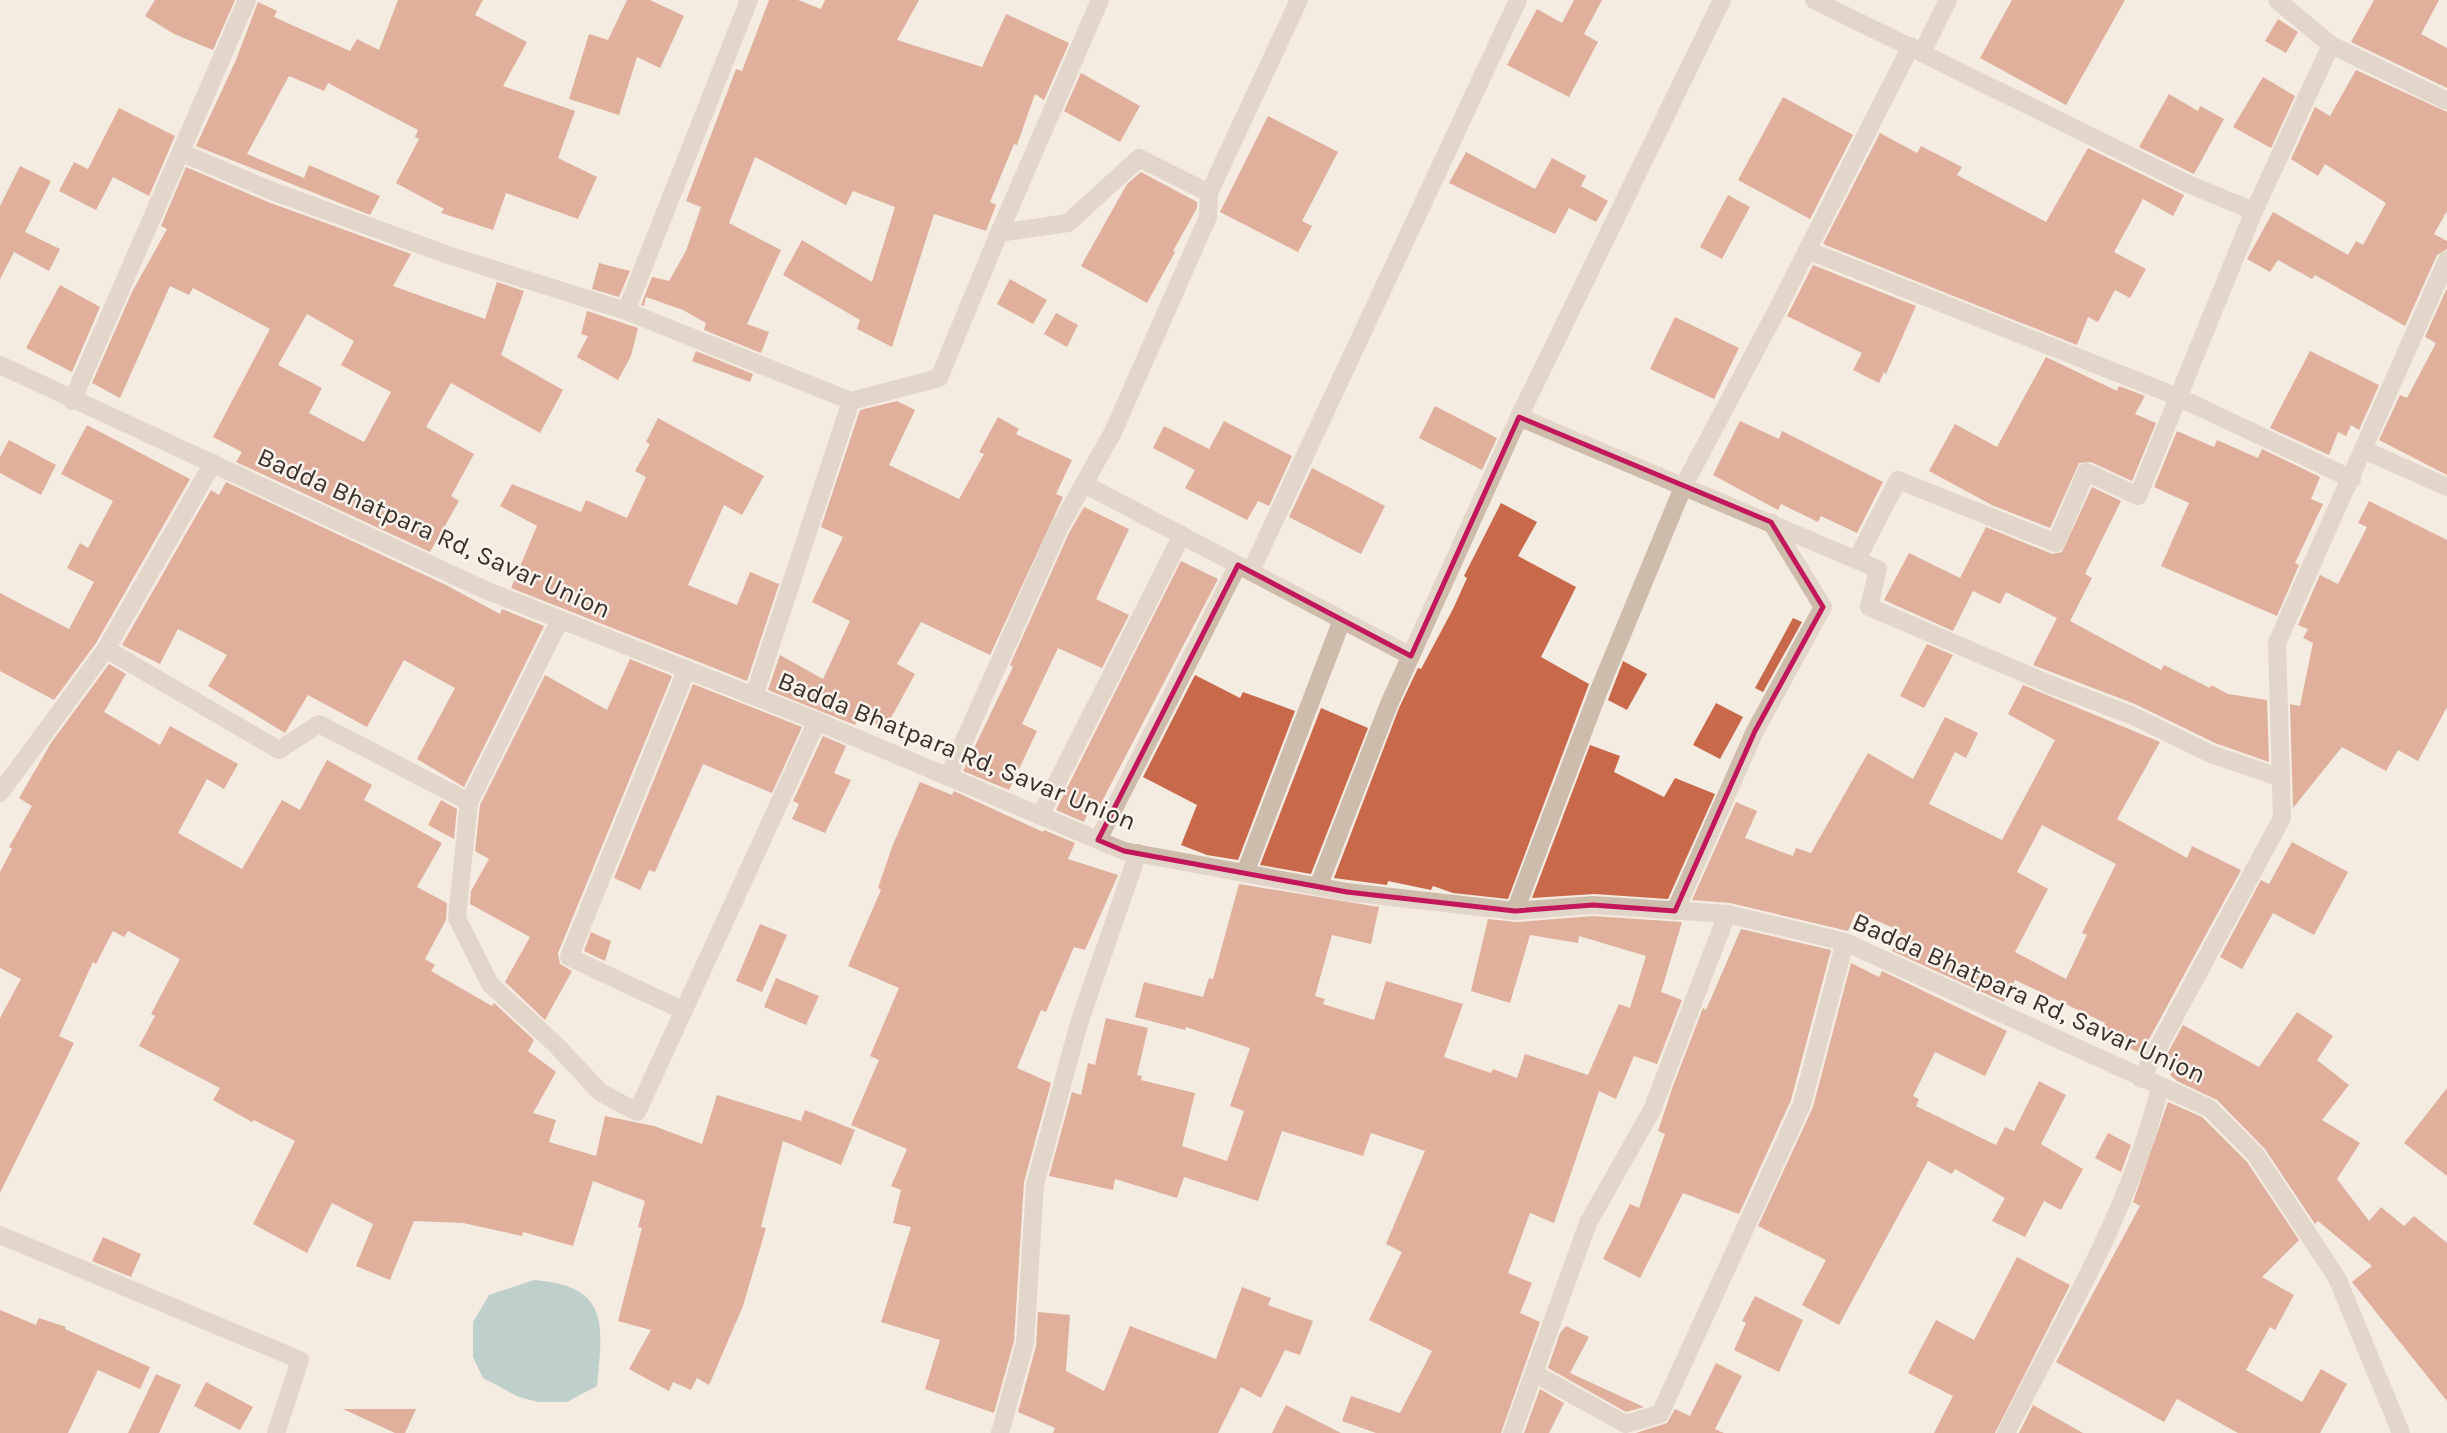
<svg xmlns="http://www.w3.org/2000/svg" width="2447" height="1433" font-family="Karla,sans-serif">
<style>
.water{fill:#7fb0b2}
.building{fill:#c8694b;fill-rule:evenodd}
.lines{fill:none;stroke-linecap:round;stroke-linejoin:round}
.street{stroke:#cdbbac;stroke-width:18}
.marked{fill:none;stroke:#c2185b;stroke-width:5;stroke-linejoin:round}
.labels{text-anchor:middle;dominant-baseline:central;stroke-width:5;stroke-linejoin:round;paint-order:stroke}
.street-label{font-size:26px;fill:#3b302b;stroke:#fbf5ee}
</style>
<rect width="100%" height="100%" fill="#f4ebe1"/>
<!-- water -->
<path class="water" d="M534,1280C610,1286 603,1324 597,1386L567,1402H538L519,1397L483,1378L473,1357V1322L489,1295Z"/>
<!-- building -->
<g class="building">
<path d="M155,0H235L213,50L174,34L145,16Z"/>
<path d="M398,0H483L475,15L527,42L503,86L575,111L558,158L597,177L578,219L506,193L493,230L441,213L444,209L396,183L419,139L415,137L418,130L328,83L324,91L289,76L247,154L304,178L309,165L380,196L370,215L196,146L236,60L258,2L277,11L274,17L350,51L357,39L379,50Z"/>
<path d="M627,0H650L684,16L660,68L637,57L619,115L569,99L589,34L608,40Z"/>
<path d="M769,0H798L821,9L825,0H919L897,40L982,67L1006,14L1069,43L1044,100L1035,94L1017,145L1014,144L990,202L996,205L986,231L934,214L892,347L857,329L860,320L783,275L802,240L872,282L895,207L853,191L846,205L755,157L729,223L781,250L747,324L769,332L761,353L704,330L706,323L683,310L646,297L644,306L641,305L652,277L669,281L686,251L701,207L686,201L736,69L742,71Z"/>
<path d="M1574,0H1602L1584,34L1598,42L1569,97L1507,65L1537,9L1562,23Z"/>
<path d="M2012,0H2125L2066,105L1980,58Z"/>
<path d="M2374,0H2439L2421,34L2447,48V88L2351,42Z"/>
<path d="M2278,19L2298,32L2286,53L2265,41Z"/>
<path d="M2356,70L2447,112V211L2434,234L2447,241V249L2437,255L2405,326L2315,275L2312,279L2278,260L2270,272L2247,259L2273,212L2348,255L2356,241L2363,245L2386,203L2325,164L2318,176L2291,159L2315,107L2330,116Z"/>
<path d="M1081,73L1140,106L1120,142L1064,111Z"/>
<path d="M2263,77L2295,96L2271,148L2233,127Z"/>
<path d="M2169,94L2198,111L2200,106L2224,119L2194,174L2139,147Z"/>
<path d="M1783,97L1853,135L1810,219L1738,180Z"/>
<path d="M119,108L175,136L149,196L113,177L96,210L59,191L74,162L88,169Z"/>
<path d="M1268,116L1338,152L1302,221L1312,226L1298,252L1220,212Z"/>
<path d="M1880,133L1917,153L1921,146L1962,167L1957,175L2046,222L2088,148L2184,195L2173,216L2143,199L2114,252L2146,269L2130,298L2115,290L2098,322L2088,317L2077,345L1823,244Z"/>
<path d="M1466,152L1535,189L1552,158L1586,176L1581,186L1608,201L1596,222L1569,208L1555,234L1449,183Z"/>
<path d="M20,166L51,181L25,232L60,249L49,271L14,252L0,279V206Z"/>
<path d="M186,167L268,202L411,254L393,286L485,319L497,282L524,291L501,355L563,390L540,433L451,383L426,427L474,454L451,496L459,501L430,552L236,462L242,452L213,437L270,329L193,288L189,295L170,286L120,398L92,383L132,292L167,229L161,226ZM307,314L354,341L341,365L391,392L364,442L309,413L322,388L278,365Z"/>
<path d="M1141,172L1197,202V208L1173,251L1175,252L1147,303L1081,266L1127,184Z"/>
<path d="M1728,195L1750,207L1722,259L1700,247Z"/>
<path d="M599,263L630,271L619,297L592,289Z"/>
<path d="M1813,265L1916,306L1886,374L1884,372L1879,383L1853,370L1862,353L1787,316Z"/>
<path d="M1010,279L1047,300L1033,324L997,304Z"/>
<path d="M60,285L100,307L72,372L26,348Z"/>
<path d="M2447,288V475L2379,440L2400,395L2407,398L2436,343L2425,337Z"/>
<path d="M587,311L638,328L631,356L618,380L577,357L588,336L581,334Z"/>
<path d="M1056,313L1078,325L1067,347L1044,334Z"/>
<path d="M1675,317L1739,348L1714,399L1650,369Z"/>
<path d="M696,351L753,374L750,382L692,361Z"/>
<path d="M2310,351L2379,385L2359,430L2351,425L2346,436L2338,432L2329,455L2270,428Z"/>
<path d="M2046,357L2117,391L2119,386L2145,396L2135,414L2156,423L2132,481L2091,462L2079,463L2050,528L1992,505L1929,471L1955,424L1997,447Z"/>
<path d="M897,401L915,410L889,465L959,499L984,454L979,452L998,417L1019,429L1016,434L1072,460L1056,494L1063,497L990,655L921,622L897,664L915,674L885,729L859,715L855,725L768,690L780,655L823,679L850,621L812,602L843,537L821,527L860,410Z"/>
<path d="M1435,406L1497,438L1482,470L1419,438Z"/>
<path d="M658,418L764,476L742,515L724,505L688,585L737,605L750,572L779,584L747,681L511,588L537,526L500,506L512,484L581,512L586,500L627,518L646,477L635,471L650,444L646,442Z"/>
<path d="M1224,421L1292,456L1269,506L1258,501L1247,520L1185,488L1195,470L1153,448L1164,426L1209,449Z"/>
<path d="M1740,421L1779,439L1782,431L1883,482L1857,533L1821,516L1818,522L1781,504L1778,510L1713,475Z"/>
<path d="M87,425L190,479L96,643L54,700L0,671V593L69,629L94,582L67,568L80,543L88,548L113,501L61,474Z"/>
<path d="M2177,431L2214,447L2217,440L2258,458L2262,449L2320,477L2311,499L2323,504L2295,563L2299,565L2277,616L2161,566L2189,503L2154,487Z"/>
<path d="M9,440L56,465L41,495L0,473V457Z"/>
<path d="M1312,468L1385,506L1361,554L1289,517Z"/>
<path d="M226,482L444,584L500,614L502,609L544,626L464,787L417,759L455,688L404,660L367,727L308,695L285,733L208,686L227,655L178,629L160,664L122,645L211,490L219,495Z"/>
<path d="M2092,487L2121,501L2085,574L2092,578L2070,621L2161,670L2164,665L2210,688L2211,685L2228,694L2267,700L2269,762L2215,743L2135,704L2033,665L2057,618L2006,592L2000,604L1973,591L1953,631L1884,600L1909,553L1960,578L1986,527L2052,554L2062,552Z"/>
<path d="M2369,501L2447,540V707L2418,761L2398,750L2386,771L2342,747L2293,808L2290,704L2300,706L2313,643L2303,638L2308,629L2298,625L2320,575L2338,584L2367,527L2358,523Z"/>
<path d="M1501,503L1537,522L1518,556L1576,587L1541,657L1589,684L1508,899L1453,893L1433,886L1431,890L1388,881L1387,885L1334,878L1399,708L1418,668L1421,669L1453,609L1467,578L1464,576Z"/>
<path d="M1084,507L1129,529L1096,599L1129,615L1102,668L1058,648L1022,724L1037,731L1009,790L963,771L1013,667L1010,665L1069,533Z"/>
<path d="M1181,561L1218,579L1098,809L1091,806L1084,822L1056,810Z"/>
<path d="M1793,618L1802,622L1763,692L1755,688Z"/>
<path d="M1927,644L1953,655L1924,708L1900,696Z"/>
<path d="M630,659L672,676L558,953L560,964L572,971L545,1020L505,982L530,937L470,904L471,891L489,859L475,851L480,805L545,675L607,710Z"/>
<path d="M1623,661L1647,674L1627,710L1608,700Z"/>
<path d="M109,664L126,674L104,712L160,745L170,726L238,764L224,789L207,779L178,833L242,869L282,800L300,810L327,760L372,785L364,800L442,843L417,887L447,903L446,920L425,959L435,965L431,971L492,1006L494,1003L534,1040L528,1051L556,1072L533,1113L556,1120L549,1142L596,1156L605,1116L654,1126L702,1144L717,1095L801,1121L805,1110L855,1130L841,1165L783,1141L761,1227L766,1228L743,1306L709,1385L697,1378L691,1390L673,1382L669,1391L629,1369L651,1330L618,1321L642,1228L638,1227L645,1201L593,1181L573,1246L523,1232L522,1236L463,1223L414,1221L390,1280L356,1266L373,1224L332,1203L307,1253L253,1224L295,1141L254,1120L252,1122L213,1100L220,1088L139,1046L155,1016L151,1014L180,959L128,931L124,937L113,931L96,964L93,962L59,1036L74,1043L0,1193V1018L21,979L0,968V872L12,849L9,847L32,806L19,798L51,743Z"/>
<path d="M1195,675L1240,698L1243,692L1295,711L1238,860L1207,855L1181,845L1197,805L1143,777Z"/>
<path d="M693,684L802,727L772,793L703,764L655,872L649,870L640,890L614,878Z"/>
<path d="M2023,685L2160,742L2117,819L2187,858L2192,846L2241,870L2141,1054L2100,1032L2105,1023L2015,980L2004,1002L1892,951L1901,931L1856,912L1848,931L1730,903L1692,900L1736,802L1757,811L1745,838L1793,856L1796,848L1811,853L1868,753L1913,779L1945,717L1978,733L1966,758L1955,752L1929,804L2002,840L2055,740L2008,714ZM2042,825L2116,864L2082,933L2087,935L2066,979L2015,952L2048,889L2017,872Z"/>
<path d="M1716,703L1743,717L1720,759L1693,745Z"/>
<path d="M1321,708L1368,728L1311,874L1260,865Z"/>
<path d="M823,736L846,746L834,773L851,780L825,833L792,819L799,804L793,801Z"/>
<path d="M1590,745L1620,756L1614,772L1664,797L1675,778L1715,794L1668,899L1594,894L1532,898Z"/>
<path d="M920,782L952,795L954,791L1043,832L1044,830L1075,843L1068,859L1118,875L1085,950L1074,947L1046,1012L1041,1010L1017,1068L1051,1083L1024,1182L1014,1341L994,1413L925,1389L940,1340L881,1322L911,1227L893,1223L901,1190L891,1186L907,1149L851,1125L879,1060L870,1056L899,988L848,966L881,890L878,888L892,847Z"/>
<path d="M441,800L457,809L454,839L428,825Z"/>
<path d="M2292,842L2348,872L2314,935L2273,913L2242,969L2220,957L2261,880L2269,884Z"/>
<path d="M1239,884L1379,907L1371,944L1332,935L1315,996L1325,999L1323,1004L1374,1020L1386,981L1463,1004L1444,1057L1491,1073L1493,1069L1517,1078L1525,1054L1588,1075L1619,1004L1630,1008L1646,956L1579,936L1578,943L1530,935L1510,1003L1471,991L1488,919L1516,922L1593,916L1682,922L1661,992L1682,1000L1657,1064L1634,1056L1616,1099L1599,1091L1554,1223L1530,1213L1508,1273L1532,1283L1520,1313L1540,1322L1501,1433H1376L1342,1421L1351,1396L1400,1413L1432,1351L1369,1320L1402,1252L1386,1244L1425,1151L1371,1133L1363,1156L1282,1131L1258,1201L1184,1177L1177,1198L1115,1179L1113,1190L1049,1176L1072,1092L1081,1095L1088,1063L1095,1065L1106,1018L1148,1028L1137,1075L1142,1076L1141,1080L1195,1093L1182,1146L1227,1161L1244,1111L1230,1106L1250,1048L1186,1027L1185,1030L1135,1017L1144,982L1203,997L1209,978L1213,979Z"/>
<path d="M760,924L787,935L762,992L736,981Z"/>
<path d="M1741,929L1831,950L1791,1100L1739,1214L1683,1193L1640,1278L1603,1259L1630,1204L1639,1208L1665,1134L1658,1131L1673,1086L1703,1008L1706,1010Z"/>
<path d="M591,932L611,941L605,961L584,951Z"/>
<path d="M1851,963L1879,977L1882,971L2007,1031L1985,1076L1935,1052L1913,1096L1919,1099L1916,1106L1996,1145L2005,1127L2014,1131L2039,1081L2066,1095L2041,1144L2083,1169L2061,1210L2044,1201L2025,1237L1992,1221L2005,1198L1955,1169L1952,1174L1928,1161L1839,1325L1802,1305L1826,1260L1758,1226L1813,1107Z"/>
<path d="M776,978L819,996L806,1025L764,1007Z"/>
<path d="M2297,1012L2333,1036L2317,1060L2349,1085L2322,1120L2360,1143L2337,1179L2369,1221L2381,1207L2404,1226L2414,1216L2447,1243V1401L2352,1282L2372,1266L2318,1221L2315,1224L2265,1149L2217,1100L2177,1081L2170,1075L2173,1071L2161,1065L2183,1025L2259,1067Z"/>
<path d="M2447,1088V1176L2404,1143Z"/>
<path d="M2168,1102L2202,1117L2247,1162L2299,1240L2262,1277L2294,1295L2275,1330L2270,1327L2246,1370L2302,1402L2321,1369L2347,1384L2320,1433H2238L2177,1399L2164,1422L2056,1362L2140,1206L2133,1202Z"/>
<path d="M2108,1133L2131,1145L2121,1172L2095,1158Z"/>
<path d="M103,1237L141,1254L131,1277L92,1261Z"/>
<path d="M2017,1257L2070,1285L1995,1433H1934L1953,1396L1908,1373L1936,1320L1974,1340Z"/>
<path d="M1242,1287L1271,1298L1268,1305L1313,1321L1300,1355L1285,1350L1261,1398L1241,1387L1218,1433H1053L1055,1428L1018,1412L1036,1346L1038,1312L1070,1315L1066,1371L1104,1391L1130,1326L1216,1359Z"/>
<path d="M1755,1296L1803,1320L1779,1372L1734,1350L1746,1323L1742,1321Z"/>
<path d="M0,1310L36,1325L39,1318L66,1327L65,1329L150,1367L140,1389L98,1370L68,1433H0Z"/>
<path d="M1566,1326L1589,1337L1570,1373L1644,1407L1626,1412L1548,1368L1560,1333Z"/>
<path d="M1716,1363L1742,1376L1715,1429L1724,1433H1636L1667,1423L1675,1409L1690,1416Z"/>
<path d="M156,1374L181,1385L159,1433H128Z"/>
<path d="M206,1382L253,1407L240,1430L194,1406Z"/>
<path d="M1540,1389L1564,1403L1549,1433H1524Z"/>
<path d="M1286,1405L1341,1433H1272Z"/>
<path d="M2033,1405L2083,1433H2019Z"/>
<path d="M343,1409H416L405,1433H395Z"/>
</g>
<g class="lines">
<!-- street -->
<g class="street">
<path d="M1814,0L2188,184L2254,211L2331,45L2447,101"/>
<path d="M2277,0L2331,45"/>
<path d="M1922,53L1948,0"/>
<path d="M182,153L272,191L448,255L626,311L851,401"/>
<path d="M999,233L1100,0"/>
<path d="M1807,250L2178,397L2352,479"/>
<path d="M626,311L749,0"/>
<path d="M0,365L483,589L809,718L1124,851L1347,892L1515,911L1593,905L1727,914L1845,942L2209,1108L2256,1155L2337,1278L2401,1433"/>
<path d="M72,401L247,0"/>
<path d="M1519,417L1878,569L1869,607L2054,686L2131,715L2211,754L2281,778"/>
<path d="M2364,450L2447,487"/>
<path d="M1084,484L1411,656"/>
<path d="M1857,559L1898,480L2056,543L2086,472L2138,496L2254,211"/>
<path d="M1251,571L1518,0"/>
<path d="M106,649L279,750L319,724L469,802L560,620"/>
<path d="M754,696L851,401L939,378L999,233L1068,223L1139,158L1209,193L1299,0"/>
<path d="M948,777L1059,528L1113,432L1208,217L1209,193"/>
<path d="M0,793L106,649L213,463"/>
<path d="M469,802L457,918L490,984L557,1046L600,1092L637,1112L817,721"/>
<path d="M1040,816L1182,535"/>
<path d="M1098,840L1238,565"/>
<path d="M1245,873L1342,620"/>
<path d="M1318,887L1389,704L1519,417L1722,0"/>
<path d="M1515,911L1599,690L1684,485L1777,310L1911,46"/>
<path d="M1675,911L1755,731L1823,607L1771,522"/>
<path d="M684,1011L569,957L687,669"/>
<path d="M2141,1079L2282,818L2277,643L2447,260"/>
<path d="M0,1235L300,1360L276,1433"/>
<path d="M1534,1373L1625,1424L1660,1414L1802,1104L1845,942"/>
<path d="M1000,1433L1025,1343L1035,1185L1079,1023L1138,853"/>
<path d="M1512,1433L1588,1223L1652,1110L1727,914"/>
<path d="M2006,1433C2063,1320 2130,1211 2160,1087"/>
</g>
</g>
<!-- marked area -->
<path d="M0 0H2447V1433H0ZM1519,417L1771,522L1823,607L1755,731L1675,911L1593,905L1515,911L1347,892L1124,851L1098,840L1238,565L1411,656Z" fill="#f4ebe1" fill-opacity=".55" fill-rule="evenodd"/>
<path class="marked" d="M1519,417L1771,522L1823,607L1755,731L1675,911L1593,905L1515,911L1347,892L1124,851L1098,840L1238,565L1411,656Z"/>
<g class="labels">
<!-- street labels -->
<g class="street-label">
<text transform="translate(434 533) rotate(24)">Badda Bhatpara Rd, Savar Union</text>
<text transform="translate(957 751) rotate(22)">Badda Bhatpara Rd, Savar Union</text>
<text transform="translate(2029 998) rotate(24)">Badda Bhatpara Rd, Savar Union</text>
</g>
</g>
</svg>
